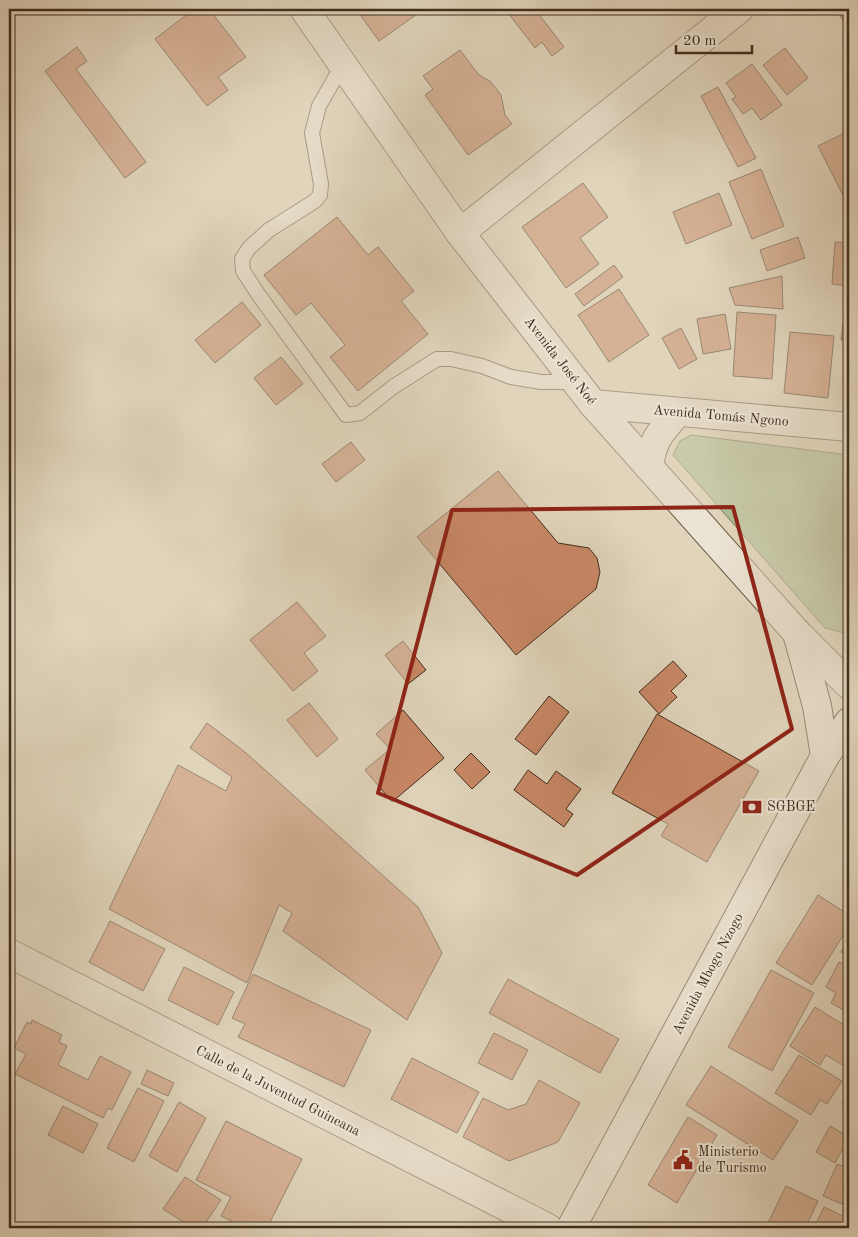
<svg xmlns="http://www.w3.org/2000/svg" width="858" height="1237" font-family="'Old Standard TT',serif">
<style>
.green{fill:#acbe95;stroke:#767659}
.building{fill:#c88766;stroke:#412e1d}
.lines{fill:none;stroke-linecap:round;stroke-linejoin:round}
.service-casing{stroke:#695844;stroke-width:16}
.minor-casing{stroke:#695844;stroke-width:30}
.secondary-casing{stroke:#412e1d;stroke-width:30}
.service{stroke:#ebe3d3;stroke-width:14}
.minor{stroke:#ebe3d3;stroke-width:28}
.secondary{stroke:#ebe3d3;stroke-width:28}
.marked{fill:none;stroke:#8f2418;stroke-width:4;stroke-linejoin:round}
.labels{text-anchor:middle;dominant-baseline:central;stroke-width:4.5;stroke-linejoin:round;paint-order:stroke}
.street-label{font-size:14px;fill:#412e1d;stroke:#ebe3d3}
.poi-label{font-size:14px;fill:#412e1d;stroke:#ebe3d3;text-anchor:start}
</style>
<rect width="100%" height="100%" fill="#e0d4bb"/>
<filter id="stains"><feTurbulence type="fractalNoise" baseFrequency=".004" numOctaves="4"/><feColorMatrix values="0 0 0 0 .2 0 0 0 0 .09 0 0 0 0 .02 0 0 0 .5 -.17"/></filter>
<radialGradient id="worn" r=".72"><stop offset=".6" stop-color="#630" stop-opacity="0"/><stop offset="1" stop-color="#630" stop-opacity=".3"/></radialGradient>
<!-- green -->
<path class="green" d="M691,435L849,455V634L825,628L673,455L680,441Z"/>
<!-- building -->
<g class="building">
<path d="M194,9H209L246,57L218,77L228,90L207,106L155,39Z"/>
<path d="M356,9H412L416,15L379,41Z"/>
<path d="M505,9H535L564,47L552,56L542,42L535,48Z"/>
<path d="M835,9H849V28Z"/>
<path d="M77,47L87,61L76,69L146,162L125,178L45,71Z"/>
<path d="M785,48L808,78L787,95L763,65Z"/>
<path d="M460,50L478,74L491,82L501,95L505,115L512,124L468,155L425,95L433,89L423,76Z"/>
<path d="M752,64L782,105L761,120L752,108L743,114L732,99L736,97L726,83Z"/>
<path d="M718,87L756,158L738,167L701,96Z"/>
<path d="M849,105V119L843,108Z"/>
<path d="M849,131V200L846,201L818,146Z"/>
<path d="M761,169L784,226L752,239L729,182Z"/>
<path d="M583,183L608,217L580,238L599,264L566,288L522,227Z"/>
<path d="M719,193L732,225L686,244L673,212Z"/>
<path d="M337,217L368,255L378,247L414,291L401,301L428,334L358,391L330,357L345,345L311,303L296,315L264,275Z"/>
<path d="M798,237L805,258L767,271L760,250Z"/>
<path d="M835,242L849,243V286L832,284Z"/>
<path d="M614,265L623,277L584,306L575,294Z"/>
<path d="M782,276L783,309L735,305L729,288Z"/>
<path d="M619,289L649,335L609,362L578,315Z"/>
<path d="M846,300H849V341L841,340Z"/>
<path d="M242,302L261,325L215,363L195,340Z"/>
<path d="M737,312L776,315L772,379L733,376Z"/>
<path d="M725,314L731,349L703,354L697,319Z"/>
<path d="M681,328L697,359L679,369L662,338Z"/>
<path d="M790,332L834,336L828,398L784,393Z"/>
<path d="M281,357L303,384L276,405L254,378Z"/>
<path d="M351,442L365,460L336,482L322,464Z"/>
<path d="M498,471L558,543L589,548L597,558L600,572L596,589L516,655L417,537Z"/>
<path d="M297,602L326,636L304,653L318,671L293,691L250,640Z"/>
<path d="M403,641L426,670L408,684L385,655Z"/>
<path d="M673,661L687,676L671,691L677,697L659,714L639,692Z"/>
<path d="M549,696L569,712L536,755L515,739Z"/>
<path d="M309,703L338,739L317,757L287,720Z"/>
<path d="M403,710L444,758L392,802L365,770L390,749L376,734Z"/>
<path d="M657,714L759,771L707,862L661,836L668,824L612,793Z"/>
<path d="M207,723L245,752L418,907L442,953L407,1020L283,931L292,913L279,905L247,983L109,909L178,765L226,791L232,777L190,748Z"/>
<path d="M471,753L490,772L472,789L454,770Z"/>
<path d="M528,770L547,784L556,771L581,789L566,809L573,814L564,827L514,790Z"/>
<path d="M818,895L849,915V926L812,985L776,963Z"/>
<path d="M110,921L165,949L143,991L89,962Z"/>
<path d="M849,937V957L841,952Z"/>
<path d="M839,962L849,967V1013L831,1003L836,993L826,987Z"/>
<path d="M184,967L234,992L218,1025L168,1000Z"/>
<path d="M771,970L814,993L772,1071L728,1047Z"/>
<path d="M253,974L371,1030L344,1087L238,1037L245,1024L232,1018Z"/>
<path d="M508,979L619,1039L600,1073L489,1013Z"/>
<path d="M815,1007L849,1028V1069L826,1055L820,1065L790,1046Z"/>
<path d="M32,1020L62,1035L59,1042L67,1046L58,1065L88,1080L100,1056L131,1072L112,1110L108,1108L103,1118L15,1074L26,1054L14,1048L27,1022L31,1024Z"/>
<path d="M494,1033L528,1050L512,1080L478,1063Z"/>
<path d="M799,1055L842,1081L827,1104L820,1100L811,1115L775,1093Z"/>
<path d="M412,1058L479,1092L457,1133L391,1099Z"/>
<path d="M711,1066L798,1121L773,1160L686,1105Z"/>
<path d="M147,1070L174,1083L168,1096L141,1084Z"/>
<path d="M539,1080L580,1103L558,1142L509,1161L463,1137L483,1098L508,1110L526,1104Z"/>
<path d="M138,1088L164,1101L134,1162L107,1148Z"/>
<path d="M849,1093V1109L842,1104Z"/>
<path d="M179,1102L206,1118L177,1172L149,1156Z"/>
<path d="M63,1106L98,1124L83,1153L48,1135Z"/>
<path d="M688,1117L717,1135L677,1203L648,1185Z"/>
<path d="M226,1121L302,1159L267,1228H229L233,1222L221,1216L231,1197L196,1180Z"/>
<path d="M830,1126L849,1137L835,1163L816,1152Z"/>
<path d="M837,1164L849,1169V1207L823,1196Z"/>
<path d="M185,1177L221,1200L202,1228H193L163,1209Z"/>
<path d="M786,1186L818,1201L805,1228H773L767,1225Z"/>
<path d="M824,1207L849,1219V1228H814Z"/>
</g>
<g class="lines">
<defs>
<path id="service" d="M343,64L319,106L312,133L321,184L320,195L315,201L269,230L249,248L242,259L243,271L258,294L346,415L360,413L393,387L437,359H451L482,366L511,377L541,382H576"/>
<g id="minor">
<path d="M304,9L460,233L593,404L797,633L849,685"/>
<path d="M460,233L739,9"/>
<path d="M593,404L849,427"/>
<path d="M649,467C653,438 660,433 678,412"/>
<path d="M9,953L548,1228"/>
</g>
<g id="secondary">
<path d="M797,633L817,706L825,756"/>
<path d="M571,1228L825,756L849,722"/>
</g>
</defs>
<!-- service casing -->
<use href="#service" class="service-casing"/>
<!-- minor casing -->
<use href="#minor" class="minor-casing"/>
<!-- secondary casing -->
<use href="#secondary" class="secondary-casing"/>
<!-- service -->
<use href="#service" class="service"/>
<!-- minor -->
<use href="#minor" class="minor"/>
<!-- secondary -->
<use href="#secondary" class="secondary"/>
</g>
<!-- marked area -->
<path d="M0 0H858V1237H0ZM733,507L792,729L577,875L378,793L452,510Z" fill="#e0d4bb" fill-opacity=".55" fill-rule="evenodd"/>
<path class="marked" d="M733,507L792,729L577,875L378,793L452,510Z"/>
<!-- icons -->
<defs>
<symbol id="bank-bare" viewBox="-9 -9 18 18"><path d="M-6-4H6V4H-6ZM0-2.3a2.3 2.3 0 1 0 0 4.6a2.3 2.3 0 1 0 0-4.6Z" fill="#8f2418" stroke="#ebe3d3" stroke-width="2.5" paint-order="stroke"/></symbol>
<symbol id="civic-bare" viewBox="-9 -9 18 18"><path d="M-.6-6.5H3V-4.5H.6V-3L4-1V1h2V6H-6V1h2V-1L-.6-3ZM-1.2 2.5V6h2.4V2.5Z" fill="#8f2418" stroke="#ebe3d3" stroke-width="2.5" paint-order="stroke"/></symbol>
</defs>
<g fill-rule="evenodd">
<use href="#bank-bare" x="738" y="793" width="28" height="28"/>
<use href="#civic-bare" x="669" y="1146" width="28" height="28"/>
</g>
<g class="labels">
<!-- street labels -->
<g class="street-label">
<text transform="translate(560 361) rotate(52)">Avenida José Noé</text>
<text transform="translate(721 416) rotate(5)">Avenida Tomás Ngono</text>
<text transform="translate(708 974) rotate(-62)">Avenida Mbogo Nzogo</text>
<text transform="translate(278 1091) rotate(27)">Calle de la Juventud Guineana</text>
</g>
<!-- poi labels -->
<g class="poi-label">
<text x="767" y="807">SGBGE</text>
<text x="698" y="1152">Ministerio<tspan x="698" dy="16">de Turismo</tspan></text>
</g>
</g>
<!-- margin -->
<rect width="858" height="1237" fill="none" stroke="#e0d4bb" stroke-width="30"/>
<rect x="10" y="10" width="838" height="1217" fill="none" stroke="#412e1d" stroke-width="2.5"/>
<rect x="15" y="15" width="828" height="1207" fill="none" stroke="#412e1d"/>
<!-- scale -->
<path d="M676 45v8h76v-8" fill="none" stroke="#412e1d" stroke-width="2.5"/>
<text x="683" y="45" font-size="15" fill="#412e1d" stroke="#ebe3d3" stroke-width="4" paint-order="stroke">20 m</text>
<rect width="100%" height="100%" filter="url(#stains)"/>
<rect width="100%" height="100%" fill="url(#worn)"/>
</svg>
